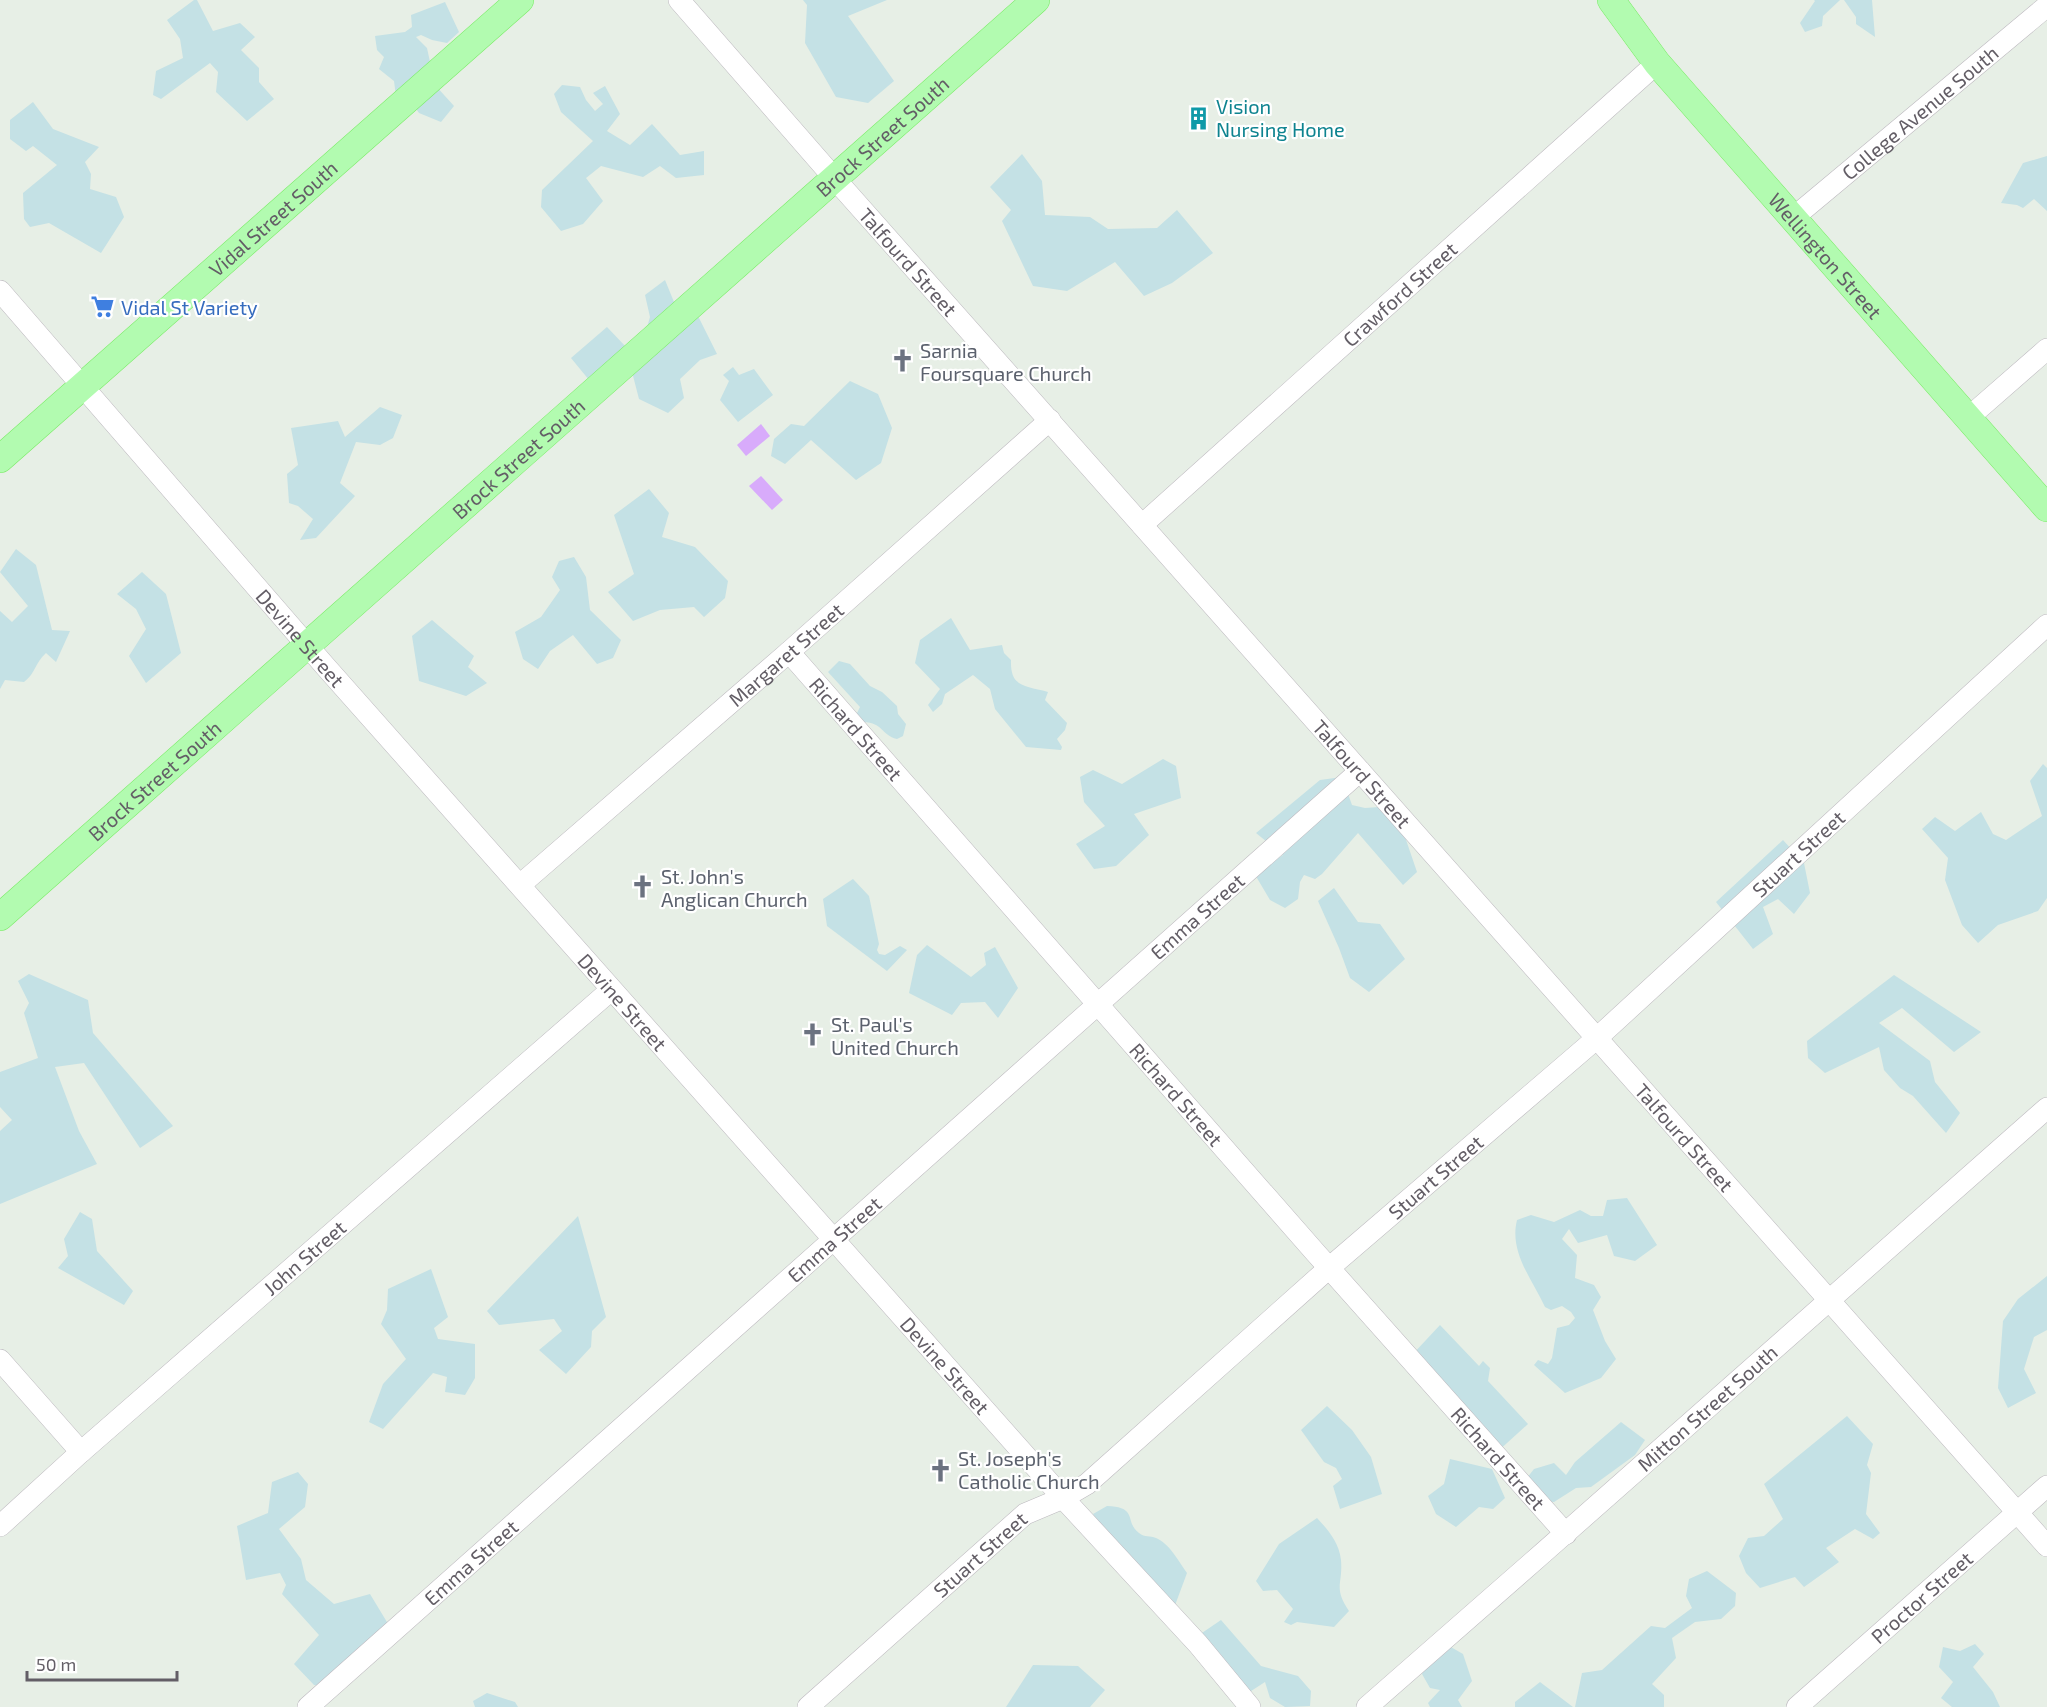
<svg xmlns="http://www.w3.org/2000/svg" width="2047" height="1707" font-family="'Exo 2',sans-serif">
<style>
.green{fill:#c4e1e5}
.water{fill:#d8abfb}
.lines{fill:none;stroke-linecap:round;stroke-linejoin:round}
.minor-casing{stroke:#bdb9bf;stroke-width:22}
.major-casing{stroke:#78eb64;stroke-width:28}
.minor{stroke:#fff;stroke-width:21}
.major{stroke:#b2fbb0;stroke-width:27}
.labels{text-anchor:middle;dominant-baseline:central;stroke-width:4.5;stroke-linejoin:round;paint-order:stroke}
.culture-label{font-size:20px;fill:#0d838f;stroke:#fff;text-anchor:start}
.street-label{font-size:20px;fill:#635e66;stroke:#fff}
.shop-label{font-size:20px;fill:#366cbe;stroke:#fff;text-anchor:start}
.worship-label{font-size:20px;fill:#5b616d;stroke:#fff;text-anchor:start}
</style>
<rect width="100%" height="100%" fill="#e7efe6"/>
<!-- green -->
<g class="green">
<path d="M194,0H197L213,31L240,23L255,37L241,50L259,68V82L274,99L247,121L216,92L218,72L210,63L161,99L153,95L156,71L183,58L180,39L167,20Z"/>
<path d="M803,0H887L848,16L894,81L868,103L836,97L805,43L807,5Z"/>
<path d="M1814,0H1840L1823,16L1822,26L1805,32L1800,23L1815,1Z"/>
<path d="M1844,0H1872L1875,37L1856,24V17Z"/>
<path d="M445,2L459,32L447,43L432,40L421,35L416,37L427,48L435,85L454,106L441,122L419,113L414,106L396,96L394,81L379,69L384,57L377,50L375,36L405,32L412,27L411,15Z"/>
<path d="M562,85L580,87L586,100L595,111L603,104L593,93L605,86L620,114L607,131L630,145L652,124L680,155L704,151V175L676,178L660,166L643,177L601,166L586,178L603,201L583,224L561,231L541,207L542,190L593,141L561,112L554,94Z"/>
<path d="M33,102L53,129L99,147L85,162L91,174L90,189L116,197L124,217L101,253L49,223L30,227L24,219L23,193L57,165L33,146L26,151L10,139V120Z"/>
<path d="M1022,154L1042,181L1045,215L1090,217L1108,229L1157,228L1177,210L1213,253L1172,283L1144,296L1115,262L1067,291L1033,286L1002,221L1011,210L990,187Z"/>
<path d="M2047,156V211L2034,199L2023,208L2017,205L2001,203L2023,163Z"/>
<path d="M665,280L681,319L698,316L717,354L700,360L680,379L684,398L668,413L639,399L631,368L594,386L571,358L607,327L626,347L643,341L650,317L645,295Z"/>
<path d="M733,367L739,375L754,369L773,395L738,422L720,400L729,381L723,375Z"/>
<path d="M850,381L878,394L892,428L881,463L856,480L811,440L785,464L771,456L774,439L791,424L804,426Z"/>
<path d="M380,407L402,415L393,438L380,445L356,442L340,483L355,496L316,538L300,540L313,519L298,506L289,503L287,474L298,465L291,428L338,421L345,437Z"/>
<path d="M649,489L669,513L662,537L695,547L728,581L725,598L704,617L694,607L660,610L633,621L608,592L634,574L614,515Z"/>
<path d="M16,549L36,565L52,630L70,631L56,662L46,653C34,664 36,673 24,682L5,680L0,689V611L12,622L28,606L0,572Z"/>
<path d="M574,557L586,577L590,610L621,640L613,658L597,664L573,635L550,651L538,669L523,659L515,632L541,617L560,590L552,577L559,561Z"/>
<path d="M142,572L166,594L181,653L146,683L129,656L146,629L136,609L117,594Z"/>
<path d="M951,618L970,650L1002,645L1004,653L1011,660C1010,688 1026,686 1048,692L1045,700L1067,723L1065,730L1057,739L1062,747L1061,750L1026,747L995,709L990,689L973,675L945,694L942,704L933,712L928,705L940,689L915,663L920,640Z"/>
<path d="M432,620L474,656L468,667L487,683L466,696L419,681L412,636Z"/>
<path d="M839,661L850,664L870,686L882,692L897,706L898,714L906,724L903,736L897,739C881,735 884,723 863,722L856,715L860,707L828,672Z"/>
<path d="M1163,759L1176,766L1181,798L1134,814L1149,835L1116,866L1094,869L1076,844L1105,826L1084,802L1080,777L1093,770L1122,784Z"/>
<path d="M2043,764L2047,768V898L2038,911L1998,925L1978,943L1962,925L1945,880L1948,858L1922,829L1935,817L1955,831L1981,812L1993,834L2006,840L2042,816L2030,781Z"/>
<path d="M1342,777L1352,805L1365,808L1379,807L1403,831L1417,872L1403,885L1358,833L1322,874L1315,879L1304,875L1300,882L1298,899L1285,908L1270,900L1254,873L1283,855L1256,833L1320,780Z"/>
<path d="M1783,840L1804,863L1810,893L1794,914L1778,899L1763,907L1773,934L1753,949L1716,902Z"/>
<path d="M853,879L869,896L879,944L877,950L879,954L885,955L900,946L907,950L887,971L827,926L823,899Z"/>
<path d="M1334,888L1358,922L1380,924L1405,959L1369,992L1350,978L1339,948L1318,901Z"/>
<path d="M927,945L971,977L986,965L984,953L995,947L1018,988L998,1018L985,1002L961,1003L952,1015L909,993L917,955Z"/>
<path d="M29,974L88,1000L93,1033L173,1126L140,1148L84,1063L55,1067L79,1131L97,1164L0,1204V1131L12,1120L0,1107V1072L38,1058L24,1013L29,1003L18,981Z"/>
<path d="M1894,975L1981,1032L1954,1052L1902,1008L1879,1023L1930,1061L1935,1082L1960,1113L1946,1133L1913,1096L1900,1088L1884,1070L1879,1047L1825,1073L1808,1058L1807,1041Z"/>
<path d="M1627,1198L1657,1245L1635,1261L1614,1256L1607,1235L1578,1243L1569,1229L1562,1239L1577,1255L1575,1278L1594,1285L1601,1297L1593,1310L1605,1341L1616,1359L1601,1378L1565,1393L1534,1365L1538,1360L1548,1364L1552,1358L1557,1328L1569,1325L1575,1318L1571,1312L1562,1306L1551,1310L1545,1307C1532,1279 1509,1252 1517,1220L1531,1215L1554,1222L1580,1210L1591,1216H1603L1607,1200Z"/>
<path d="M80,1212L92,1219L97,1251L133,1291L124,1305L58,1268L68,1256L64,1239Z"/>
<path d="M578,1216L606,1317L592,1331L591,1347L566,1374L539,1350L562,1331L554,1319L499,1325L487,1311Z"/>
<path d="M431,1269L448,1317L434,1328L438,1339L475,1344V1378L465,1395L445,1392L447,1377L433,1373L383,1429L369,1422L383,1384L406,1359L381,1324L387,1310L388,1289Z"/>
<path d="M2047,1276V1330L2034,1337L2024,1369L2036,1393L2008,1408L1998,1388L2003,1321L2018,1299Z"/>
<path d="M1440,1325L1479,1366L1483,1361L1490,1368L1488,1381L1528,1424L1496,1453L1412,1355Z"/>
<path d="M1327,1406L1352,1430L1371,1457L1382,1494L1340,1509L1333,1486L1342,1479L1336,1468L1324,1462L1301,1430Z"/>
<path d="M1847,1416L1873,1444L1867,1465L1871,1473L1866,1514L1880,1533L1873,1539L1855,1529L1826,1548L1839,1562L1804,1587L1795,1577L1760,1588L1746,1573L1739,1556L1748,1538L1764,1536L1783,1519L1764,1484Z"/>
<path d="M1621,1422L1645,1440L1635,1455L1591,1487L1576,1488L1554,1502L1530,1500L1519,1488L1534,1469L1554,1463L1566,1475L1575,1462Z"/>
<path d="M1450,1459L1492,1469L1505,1498L1493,1509L1479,1507L1456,1527L1436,1514L1428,1496L1444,1484Z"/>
<path d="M298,1472L308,1484L305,1507L279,1529L301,1559L306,1580L334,1604L370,1594L396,1637L341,1689L314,1685L294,1664L319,1635L282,1594L286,1585L280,1573L246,1580L237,1526L268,1513L272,1482Z"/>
<path d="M1107,1506C1139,1507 1124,1522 1139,1533C1145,1538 1150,1535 1156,1538C1170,1544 1179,1562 1187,1573L1174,1608L1154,1607L1093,1514Z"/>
<path d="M1317,1518C1328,1530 1339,1542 1341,1560C1343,1585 1333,1587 1349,1611L1334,1627L1297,1622L1291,1625L1284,1622L1293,1609L1277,1590L1263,1591L1256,1581L1279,1544Z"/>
<path d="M1707,1571L1736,1593L1735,1606L1721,1619L1695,1622L1672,1638L1676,1658L1652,1684L1664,1695V1707H1575L1582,1673L1602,1670L1651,1626L1665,1628L1692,1608L1686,1596L1689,1579Z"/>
<path d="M1221,1620L1261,1666L1298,1676L1311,1691L1310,1706L1285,1707L1270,1698L1265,1682L1248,1693L1196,1637Z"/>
<path d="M1975,1644L1984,1654L1973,1667L1993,1692L2000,1707H1952L1941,1698L1953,1682L1939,1667L1943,1647L1960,1651Z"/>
<path d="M1449,1646L1463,1654L1472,1681L1458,1700L1462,1707H1430L1428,1703L1440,1690L1430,1688L1422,1674L1431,1656Z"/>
<path d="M1033,1665L1078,1666L1105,1690L1090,1707H1006Z"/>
<path d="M1540,1682L1573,1707H1515V1702Z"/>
<path d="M487,1693L515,1702L518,1707H475L473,1701Z"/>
</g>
<!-- water -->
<g class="water">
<path d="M761,424L770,436L746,456L737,445Z"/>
<path d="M761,476L783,500L772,510L749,486Z"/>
</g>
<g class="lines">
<defs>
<g id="minor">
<path id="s1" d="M679,0L835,179L2047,1546"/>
<path id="s2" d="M1793,218L2047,6"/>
<path id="s3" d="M0,291L325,666L1063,1498L1198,1644L1250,1707"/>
<path d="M1968,418L2047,349"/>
<path id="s4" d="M1142,525L1657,63"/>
<path id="s5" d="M789,652L1314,1251L1566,1534"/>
<path id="s6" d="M520,885L789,652L1050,420"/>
<path d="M0,1360L81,1452"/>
<path id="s7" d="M0,1526L81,1452L611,990"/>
<path id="s8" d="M308,1707L1360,771"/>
<path id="s9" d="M808,1707L1025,1514L1063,1498L1087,1484L1329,1268L1597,1038L2047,625"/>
<path id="s10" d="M1367,1707C1595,1509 1819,1307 2047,1108"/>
<path id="s11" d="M1797,1707L2047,1486"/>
</g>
<g id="major">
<path id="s12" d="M1611,0L1657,63L2047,508"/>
<path id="s13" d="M0,459L520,0"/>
<path id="s14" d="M0,917L1036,0"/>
</g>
</defs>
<!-- minor casing -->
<use href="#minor" class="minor-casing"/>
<!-- major casing -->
<use href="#major" class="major-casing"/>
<!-- minor -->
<use href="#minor" class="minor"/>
<!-- major -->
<use href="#major" class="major"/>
</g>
<!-- icons -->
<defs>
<symbol id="building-bare" viewBox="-9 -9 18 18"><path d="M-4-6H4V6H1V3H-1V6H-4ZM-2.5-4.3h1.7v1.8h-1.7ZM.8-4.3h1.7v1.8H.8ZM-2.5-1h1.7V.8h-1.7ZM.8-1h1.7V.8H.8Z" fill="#0f9aa8" stroke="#fff" stroke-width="2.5" paint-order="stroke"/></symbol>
<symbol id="supermarket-bare" viewBox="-9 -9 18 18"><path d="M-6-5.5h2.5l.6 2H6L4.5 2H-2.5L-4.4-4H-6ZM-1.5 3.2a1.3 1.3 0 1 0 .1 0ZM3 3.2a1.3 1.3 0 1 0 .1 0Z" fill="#3f7fe0" stroke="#fff" stroke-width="2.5" paint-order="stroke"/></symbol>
<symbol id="church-bare" viewBox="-9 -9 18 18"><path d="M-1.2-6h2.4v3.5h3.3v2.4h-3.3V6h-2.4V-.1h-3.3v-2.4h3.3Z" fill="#6b7280" stroke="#fff" stroke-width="2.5" paint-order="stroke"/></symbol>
</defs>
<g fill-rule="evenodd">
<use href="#building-bare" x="1182" y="102" width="33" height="33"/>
<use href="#supermarket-bare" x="86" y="290" width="33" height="33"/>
<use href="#church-bare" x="886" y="344" width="33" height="33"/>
<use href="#church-bare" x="626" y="870" width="33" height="33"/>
<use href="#church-bare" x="796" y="1018" width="33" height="33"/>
<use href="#church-bare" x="924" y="1454" width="33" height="33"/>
</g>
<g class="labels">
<!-- culture labels -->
<g class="culture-label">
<text x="1216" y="106">Vision<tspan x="1216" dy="23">Nursing Home</tspan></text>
</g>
<!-- street labels -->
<g class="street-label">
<text stroke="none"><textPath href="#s2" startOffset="165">College Avenue South</textPath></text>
<text stroke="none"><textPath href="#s14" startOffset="1178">Brock Street South</textPath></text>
<text stroke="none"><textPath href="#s13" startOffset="364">Vidal Street South</textPath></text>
<text stroke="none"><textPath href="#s12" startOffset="334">Wellington Street</textPath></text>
<text stroke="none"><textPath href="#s1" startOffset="348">Talfourd Street</textPath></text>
<text stroke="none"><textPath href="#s4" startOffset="346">Crawford Street</textPath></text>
<text stroke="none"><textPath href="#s14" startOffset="692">Brock Street South</textPath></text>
<text stroke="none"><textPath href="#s3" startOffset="459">Devine Street</textPath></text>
<text stroke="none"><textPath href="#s6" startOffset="352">Margaret Street</textPath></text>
<text stroke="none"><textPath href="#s5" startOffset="102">Richard Street</textPath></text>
<text stroke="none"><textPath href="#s1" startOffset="1032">Talfourd Street</textPath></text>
<text stroke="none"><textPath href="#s14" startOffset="206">Brock Street South</textPath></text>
<text stroke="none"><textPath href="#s9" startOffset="1310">Stuart Street</textPath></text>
<text stroke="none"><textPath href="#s8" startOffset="1190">Emma Street</textPath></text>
<text stroke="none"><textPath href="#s3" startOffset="945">Devine Street</textPath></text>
<text stroke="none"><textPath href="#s5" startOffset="588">Richard Street</textPath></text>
<text stroke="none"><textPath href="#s1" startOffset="1518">Talfourd Street</textPath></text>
<text stroke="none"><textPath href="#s9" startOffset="824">Stuart Street</textPath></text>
<text stroke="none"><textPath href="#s8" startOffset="704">Emma Street</textPath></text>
<text stroke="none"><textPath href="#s7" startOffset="406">John Street</textPath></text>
<text stroke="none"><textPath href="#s3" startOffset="1431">Devine Street</textPath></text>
<text stroke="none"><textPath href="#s10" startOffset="453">Mitton Street South</textPath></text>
<text stroke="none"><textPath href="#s5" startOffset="1074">Richard Street</textPath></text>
<text stroke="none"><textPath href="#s9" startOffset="230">Stuart Street</textPath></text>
<text stroke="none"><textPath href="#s8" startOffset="218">Emma Street</textPath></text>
<text stroke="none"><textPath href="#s11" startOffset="166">Proctor Street</textPath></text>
</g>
<!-- shop labels -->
<g class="shop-label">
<text x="121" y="307">Vidal St Variety</text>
</g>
<!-- worship labels -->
<g class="worship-label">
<text x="920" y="350">Sarnia<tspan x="920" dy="23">Foursquare Church</tspan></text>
<text x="661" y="876">St. John's<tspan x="661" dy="23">Anglican Church</tspan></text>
<text x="831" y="1024">St. Paul's<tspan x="831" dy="23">United Church</tspan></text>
<text x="958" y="1458">St. Joseph's<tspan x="958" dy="23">Catholic Church</tspan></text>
</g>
</g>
<!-- scale -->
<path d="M27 1671v9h150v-9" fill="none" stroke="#635e66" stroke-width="3"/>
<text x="36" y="1671" font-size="18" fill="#635e66" stroke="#ffffff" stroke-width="4.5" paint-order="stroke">50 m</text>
</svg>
